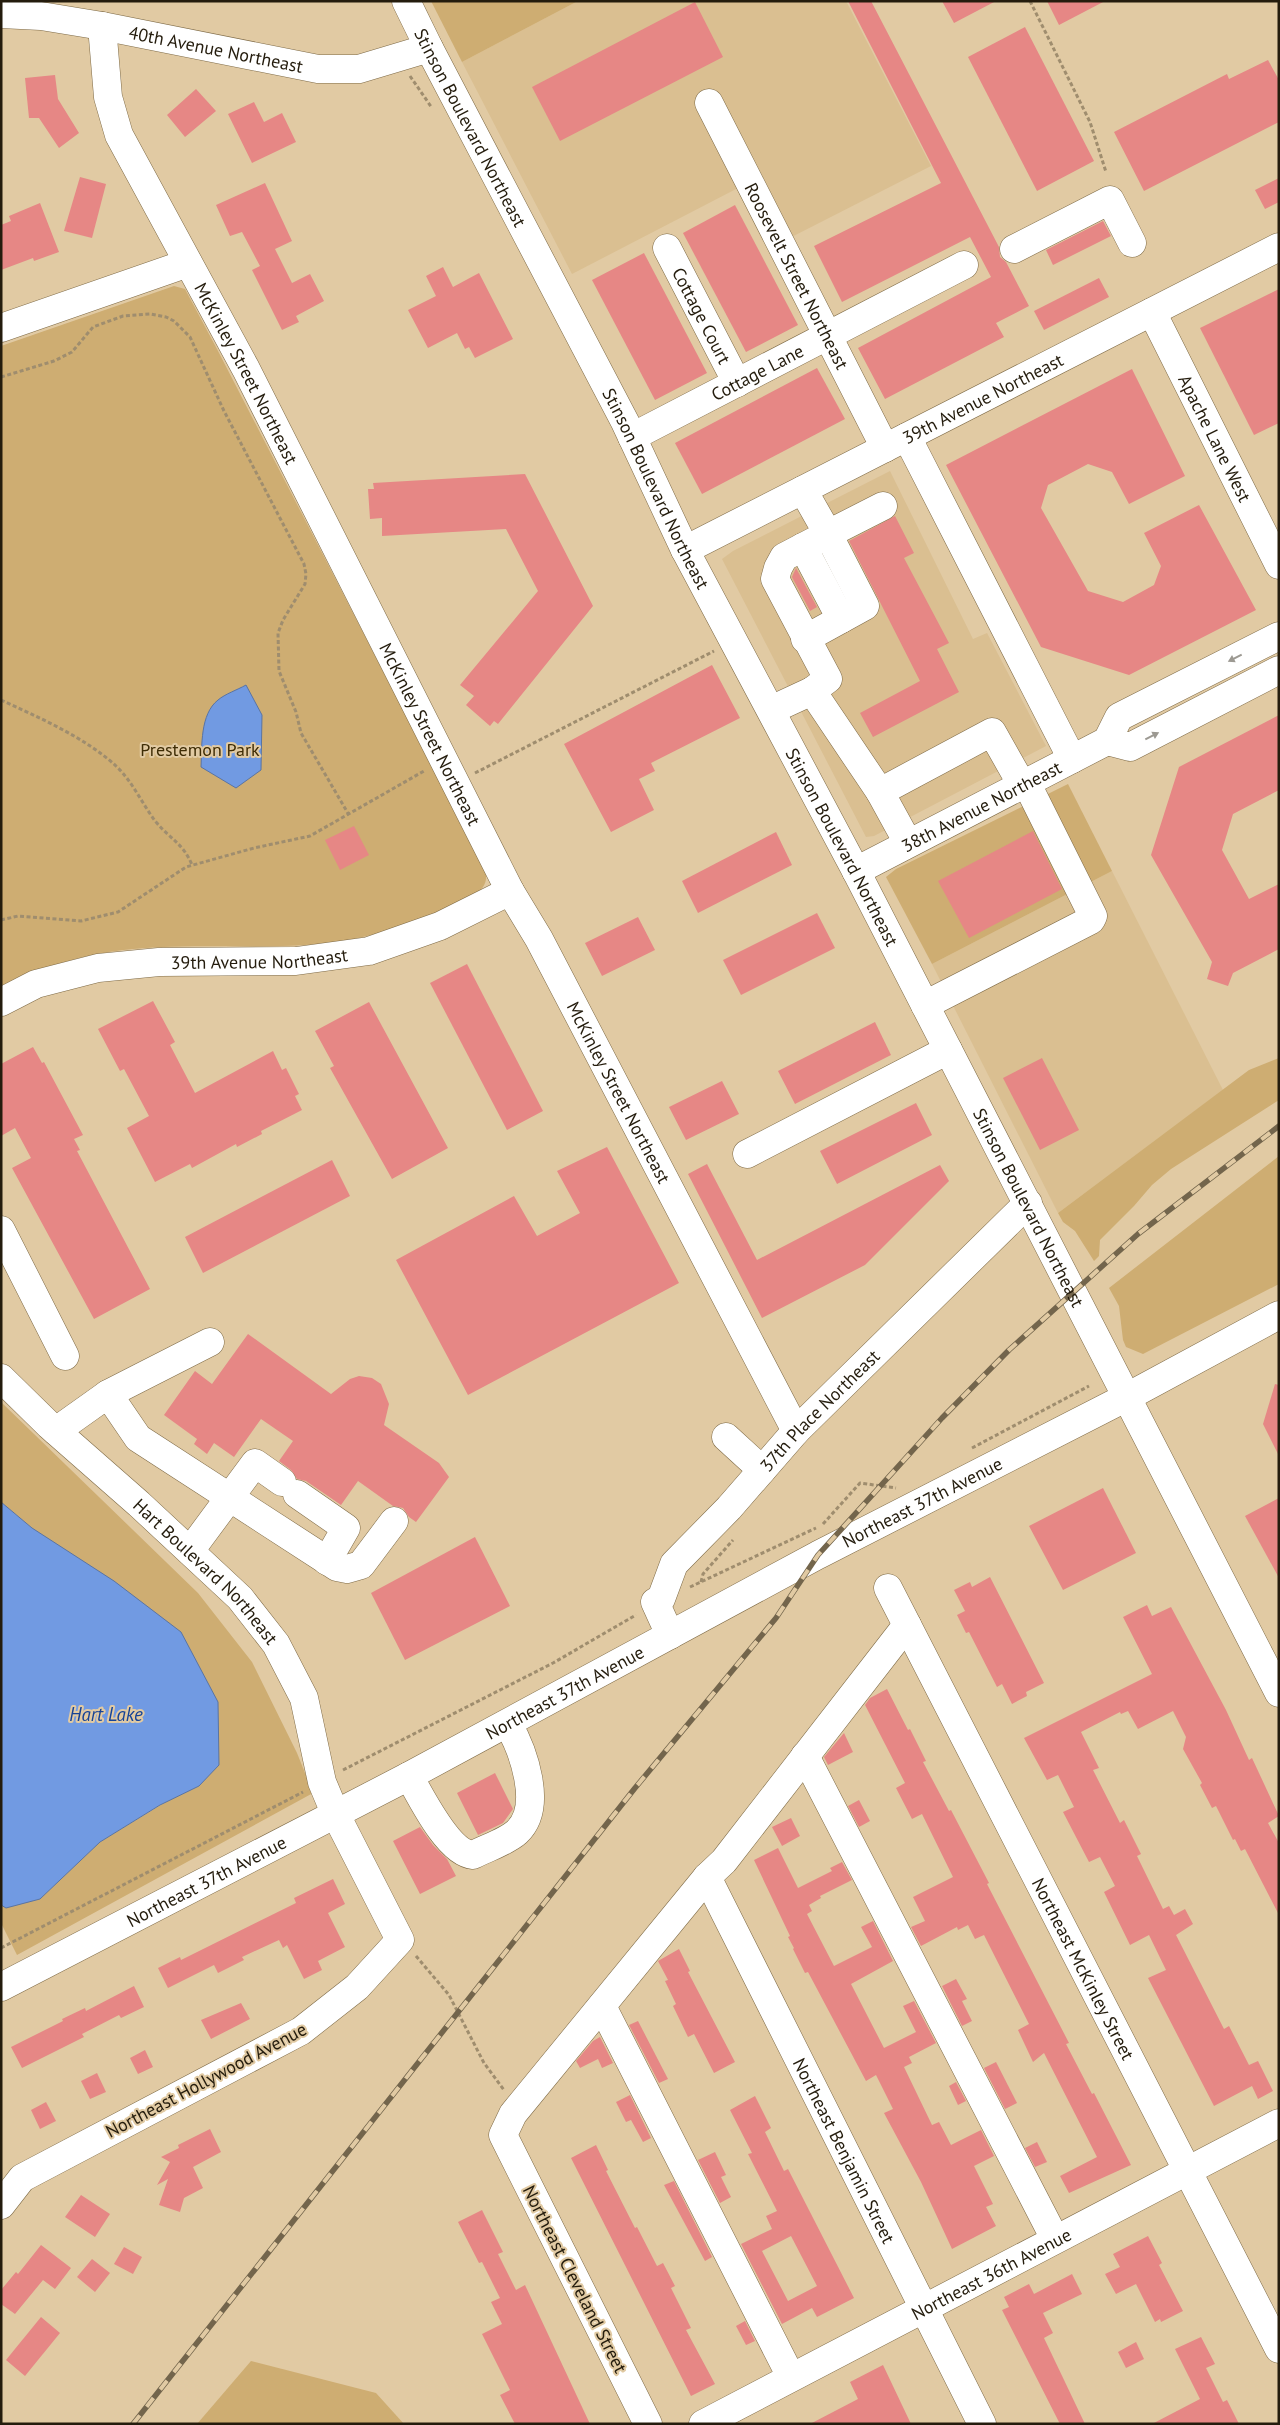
<svg xmlns="http://www.w3.org/2000/svg" width="1280" height="2425" font-family="'PT Sans',sans-serif">
<style>
.built{fill:#dabf91}
.green{fill:#cead72}
.water{fill:#719ae2;stroke:#5a74a2}
.building{fill:#e68785;fill-rule:evenodd}
.lines{fill:none;stroke-linecap:round;stroke-linejoin:round}
.minor-casing{stroke:#7e6a46;stroke-width:29}
.path{stroke:#9f8d6e;stroke-width:3;stroke-dasharray:4 2.5;stroke-linecap:butt}
.minor{stroke:#fff;stroke-width:28}
.rail-casing{stroke:#73654c;stroke-width:5.5}
.rail{stroke:#e1caa3;stroke-width:4;stroke-dasharray:11;stroke-linecap:butt}
.oneway{fill:#9c9992}
.labels{text-anchor:middle;dominant-baseline:central;stroke-width:4;stroke-linejoin:round;paint-order:stroke}
.street-label{font-size:18px;fill:#241c0d;stroke:#e1caa3}
.park-label{font-size:18px;fill:#3e2c05;stroke:#e1caa3}
.water-label{font-size:19px;font-style:italic;fill:#154397;stroke:#e1caa3}
</style>
<rect width="100%" height="100%" fill="#e1caa3"/>
<!-- built -->
<g class="built">
<path d="M578,1H846L931,166L770,248L738,188L572,274L462,62Z"/>
<path d="M890,471L973,639L987,633L1046,746L874,836L866,837L722,559L733,551Z"/>
<path d="M1112,871L1223,1090L1058,1213L932,964Z"/>
</g>
<!-- green -->
<g class="green">
<path d="M431,1H578L462,62Z"/>
<path d="M174,286L185,289L217,349L485,869C491,892 471,895 454,904C415,923 372,938 328,943C256,951 181,941 109,952C71,958 36,970 1,986V346Z"/>
<path d="M1068,784L1112,871L932,964L886,877L896,869Z"/>
<path d="M1279,1058V1100L1171,1169L1152,1185L1134,1206L1100,1240L1099,1256L1094,1261L1075,1231L1063,1222L1058,1213L1249,1070Z"/>
<path d="M1279,1156V1284L1143,1354L1126,1347L1123,1340L1119,1306L1109,1288Z"/>
<path d="M1,1402L198,1593L252,1662L297,1753L313,1793L17,1955L1,1923V1907L40,1899L100,1842L164,1803L199,1786L32,1528L1,1502Z"/>
<path d="M251,2361L376,2393L404,2424H197Z"/>
</g>
<!-- water -->
<g class="water">
<path d="M246,685L262,715L261,770L236,788L201,767C202,746 200,714 218,700C225,694 237,690 246,685Z"/>
<path d="M1,1502L32,1528L114,1581L181,1632L218,1702L219,1765L199,1786L160,1805L100,1842L40,1899L6,1908L1,1905Z"/>
</g>
<!-- building -->
<g class="building">
<path d="M848,1H871L999,247L1000,257L1006,262L1029,306L996,323L1004,337L885,399L858,348L991,277L970,237L842,302L814,246L941,183Z"/>
<path d="M942,1H996L954,23Z"/>
<path d="M1047,1H1105L1059,25Z"/>
<path d="M695,2L723,57L560,141L532,87Z"/>
<path d="M1025,27L1094,161L1037,191L968,57Z"/>
<path d="M1268,60L1279,80V122L1144,191L1114,132L1227,74L1229,79Z"/>
<path d="M55,75L58,99L79,133L59,148L39,118H29L25,78Z"/>
<path d="M196,89L216,111L185,137L167,115Z"/>
<path d="M254,102L264,122L282,113L296,142L252,163L228,114Z"/>
<path d="M80,177L106,184L92,238L64,231Z"/>
<path d="M1279,178V202L1265,209L1255,190Z"/>
<path d="M265,183L292,241L275,249L292,283L310,274L324,301L296,316L299,322L282,330L252,270L260,266L242,232L230,236L216,205Z"/>
<path d="M40,203L59,252L34,261L33,258L1,270V225L11,221L9,216Z"/>
<path d="M735,205L798,325L746,352L683,233Z"/>
<path d="M1103,221L1111,236L1053,265L1046,250Z"/>
<path d="M644,253L707,373L655,400L592,280Z"/>
<path d="M443,267L453,287L479,273L513,339L475,358L469,347L465,349L457,333L428,348L408,310L436,296L426,276Z"/>
<path d="M1099,278L1109,297L1044,330L1034,311Z"/>
<path d="M1279,289V423L1254,435L1200,328Z"/>
<path d="M817,368L845,419L702,494L675,443Z"/>
<path d="M1132,369L1185,476L1129,504L1112,472L1088,464L1048,485L1041,508L1088,591L1123,602L1154,585L1161,566L1144,533L1199,505L1256,610L1129,675L1041,647L946,465Z"/>
<path d="M525,474L593,606L498,724L494,721L490,726L466,705L474,696L460,685L538,591L506,529L382,536V518L370,519L368,489H374L373,483Z"/>
<path d="M895,516L914,553L904,558L949,643L937,649L959,692L873,737L860,713L920,681L849,541Z"/>
<path d="M796,568L817,607L810,611L792,577Z"/>
<path d="M712,665L740,718L651,763L655,771L639,779L654,810L611,832L564,744Z"/>
<path d="M1279,715V790L1233,814L1222,850L1249,899L1279,884V949L1233,973L1228,986L1207,979L1212,962L1151,855L1179,767Z"/>
<path d="M354,826L369,855L340,870L325,840Z"/>
<path d="M1033,831L1062,889L969,938L938,881Z"/>
<path d="M776,832L792,865L698,913L682,881Z"/>
<path d="M817,913L835,948L741,995L723,960Z"/>
<path d="M638,917L655,950L602,976L585,943Z"/>
<path d="M467,964L543,1111L507,1130L430,983Z"/>
<path d="M153,1001L175,1042L170,1045L195,1093L273,1051L282,1070L286,1068L299,1094L295,1096L302,1110L261,1131L262,1134L237,1147L236,1144L192,1168L190,1164L155,1182L127,1128L149,1116L124,1069L120,1071L98,1029Z"/>
<path d="M369,1002L448,1148L392,1179L330,1068L334,1066L315,1031Z"/>
<path d="M875,1022L891,1055L795,1104L778,1071Z"/>
<path d="M33,1047L42,1063L44,1062L83,1135L74,1139L80,1150L77,1151L150,1289L94,1319L12,1168L31,1158L15,1128L1,1136V1064Z"/>
<path d="M1042,1058L1079,1130L1040,1150L1003,1078Z"/>
<path d="M722,1081L739,1114L686,1140L669,1107Z"/>
<path d="M916,1103L932,1135L837,1184L820,1151Z"/>
<path d="M607,1147L679,1283L468,1395L396,1260L514,1196L537,1236L580,1213L557,1171Z"/>
<path d="M332,1160L350,1196L203,1273L185,1237Z"/>
<path d="M707,1164L757,1260L940,1165L949,1181L865,1265L762,1318L688,1174Z"/>
<path d="M248,1334L331,1394L350,1379L359,1376L372,1378L381,1384L389,1404L384,1425L439,1463L449,1477L416,1522L409,1517L403,1508L393,1506L358,1481L341,1505L306,1481L297,1479L291,1470L279,1461L293,1441L261,1419L234,1457L214,1443L207,1454L194,1444L197,1439L164,1415L195,1371L212,1384Z"/>
<path d="M1275,1384L1279,1385V1456L1263,1424Z"/>
<path d="M1103,1488L1136,1553L1063,1590L1029,1526Z"/>
<path d="M1279,1498V1578L1245,1516Z"/>
<path d="M475,1537L510,1606L405,1660L371,1593Z"/>
<path d="M990,1577L1044,1683L1026,1692L1027,1696L1012,1704L1002,1684L997,1687L969,1632L966,1633L957,1615L965,1611L954,1590L970,1582L972,1587Z"/>
<path d="M1147,1605L1152,1616L1171,1607L1226,1710L1249,1760L1252,1758L1279,1816L1268,1823L1279,1843V1915L1245,1849L1241,1851L1235,1839L1233,1840L1216,1806L1212,1808L1200,1785L1202,1783L1183,1749L1186,1737L1173,1711L1138,1729L1128,1711L1121,1714L1120,1712L1081,1732L1099,1768L1093,1770L1120,1823L1124,1820L1141,1854L1137,1856L1163,1909L1169,1906L1174,1915L1185,1909L1193,1924L1176,1935L1224,2029L1229,2026L1249,2065L1258,2061L1273,2091L1258,2099L1252,2086L1214,2106L1148,1978L1166,1970L1149,1935L1130,1945L1104,1892L1115,1886L1100,1857L1089,1862L1063,1812L1074,1807L1058,1775L1047,1780L1024,1738L1152,1674L1123,1617Z"/>
<path d="M887,1689L908,1730L910,1729L926,1761L923,1762L949,1811L951,1810L989,1883L987,1884L1069,2043L1066,2044L1092,2094L1094,2093L1131,2165L1069,2193L1060,2176L1097,2157L1044,2053L1033,2062L1018,2030L1029,2024L984,1935L975,1939L968,1925L958,1930L957,1927L921,1946L911,1927L925,1921L913,1897L953,1877L922,1814L912,1819L896,1788L905,1783L865,1705L870,1698Z"/>
<path d="M844,1733L853,1752L828,1765L824,1757Z"/>
<path d="M495,1773L513,1809L503,1823L478,1835L457,1793Z"/>
<path d="M859,1800L870,1821L859,1827L848,1806Z"/>
<path d="M791,1818L800,1836L782,1846L772,1827Z"/>
<path d="M420,1827L433,1845L447,1859L456,1876L420,1894L393,1841Z"/>
<path d="M778,1848L798,1888L832,1871L830,1868L842,1862L852,1880L820,1896L821,1898L809,1905L812,1911L807,1914L834,1966L872,1947L861,1927L873,1921L893,1961L851,1984L884,2048L916,2032L903,2006L914,2001L936,2043L909,2057L912,2063L904,2067L932,2125L939,2122L951,2145L981,2130L994,2156L974,2166L993,2204L986,2207L996,2226L952,2249L921,2182L884,2113L893,2109L876,2075L866,2081L808,1972L805,1973L793,1949L794,1948L788,1937L790,1936L754,1860Z"/>
<path d="M333,1879L345,1904L328,1913L345,1947L318,1961L322,1970L304,1979L287,1945L283,1948L279,1940L242,1957L244,1960L218,1973L214,1965L168,1988L158,1968L180,1957L181,1960L296,1903L294,1898Z"/>
<path d="M679,1949L690,1971L688,1972L735,2062L714,2073L694,2034L688,2037L673,2006L676,2004L665,1981L668,1980L658,1961Z"/>
<path d="M956,1979L967,1999L962,2001L972,2021L962,2026L942,1986Z"/>
<path d="M134,1986L144,2007L121,2018L119,2015L82,2034L84,2037L22,2068L11,2047L63,2021L62,2019L85,2008L86,2011Z"/>
<path d="M241,2003L250,2019L211,2039L201,2020Z"/>
<path d="M638,2021L668,2079L659,2083L629,2025Z"/>
<path d="M600,2037L613,2063L602,2068L598,2059L580,2068L576,2061L593,2041Z"/>
<path d="M145,2050L153,2067L138,2074L130,2058Z"/>
<path d="M996,2062L1017,2103L1005,2109L984,2068Z"/>
<path d="M97,2073L106,2092L90,2099L81,2081Z"/>
<path d="M956,2082L966,2101L958,2105L949,2086Z"/>
<path d="M630,2095L651,2138L643,2142L631,2120L626,2122L616,2102Z"/>
<path d="M755,2096L771,2128L765,2132L784,2171L788,2169L854,2298L817,2317L812,2308L782,2324L741,2244L772,2229L766,2216L777,2211L748,2154L752,2153L730,2110ZM791,2236L817,2286L788,2301L762,2251Z"/>
<path d="M46,2102L56,2121L40,2129L31,2110Z"/>
<path d="M210,2129L221,2152L193,2167L203,2188L184,2198L180,2212L159,2205L168,2179L157,2185L170,2162L161,2157L179,2148L178,2145Z"/>
<path d="M1037,2142L1047,2162L1035,2167L1025,2148Z"/>
<path d="M596,2145L608,2170L606,2171L635,2228L637,2227L657,2266L663,2263L675,2286L671,2288L691,2328L686,2330L715,2384L691,2396L571,2158Z"/>
<path d="M715,2152L726,2175L721,2177L731,2197L720,2203L698,2160Z"/>
<path d="M674,2181L712,2257L705,2261L664,2185Z"/>
<path d="M81,2195L110,2214L95,2237L65,2217Z"/>
<path d="M482,2210L503,2252L498,2254L516,2290L525,2285L590,2424H515L500,2395L510,2390L482,2334L502,2324L491,2302L500,2298L482,2262L479,2263L458,2222Z"/>
<path d="M1148,2236L1162,2263L1159,2265L1183,2311L1161,2322L1160,2319L1155,2322L1136,2284L1116,2294L1105,2274L1120,2267L1113,2254Z"/>
<path d="M41,2245L71,2268L55,2289L43,2280L15,2314L1,2304V2290L16,2272L18,2274Z"/>
<path d="M124,2247L142,2257L133,2274L114,2264Z"/>
<path d="M92,2259L110,2273L95,2292L77,2277Z"/>
<path d="M1072,2274L1082,2294L1043,2313L1053,2333L1044,2338L1085,2424H1060L1002,2310L1009,2307L1004,2297L1029,2284L1034,2294Z"/>
<path d="M41,2317L60,2333L25,2376L6,2360Z"/>
<path d="M745,2321L755,2341L746,2345L736,2326Z"/>
<path d="M1201,2337L1215,2364L1206,2368L1223,2402L1227,2400L1239,2424H1152L1200,2399L1175,2349Z"/>
<path d="M1136,2342L1144,2359L1126,2368L1118,2352Z"/>
<path d="M883,2365L911,2424H810L858,2399L850,2382Z"/>
</g>
<g class="lines">
<defs>
<g id="minor">
<path id="s1" d="M406,1L429,48L625,422L685,550L856,871L1279,1693"/>
<path id="s2" d="M1,14L41,16L102,26L318,69H359L429,48"/>
<path id="s3" d="M102,26L108,97L119,135L246,369L510,891L539,939L796,1431"/>
<path id="s4" d="M709,103L885,448"/>
<path id="s5" d="M667,248L737,383"/>
<path d="M1014,249L1110,200L1132,243"/>
<path id="s6" d="M1152,312L1279,565"/>
<path d="M1,328L188,263"/>
<path id="s7" d="M632,437L964,265"/>
<path d="M907,437L1072,759"/>
<path d="M803,490L828,534L784,557L778,568L775,579L828,679L812,691"/>
<path d="M803,547L841,619"/>
<path id="s8" d="M685,550L1279,247"/>
<path d="M805,639L865,606L828,534L883,506"/>
<path d="M771,710L812,691L880,792L908,843"/>
<path d="M1107,741L1130,747L1279,670"/>
<path d="M880,792L992,732L1022,785"/>
<path id="s9" d="M856,871L1107,741L1119,717L1279,636"/>
<path id="s10" d="M1,1002L36,984L98,968L159,962L296,961L369,951L440,926L510,891"/>
<path d="M925,1005L1091,920L1093,916L1026,782"/>
<path d="M747,1154L948,1050"/>
<path d="M1,1230L65,1356"/>
<path id="s11" d="M1,1378L49,1425L139,1504L240,1598L276,1644L304,1698L322,1782L335,1813L400,1940L357,1987L301,2031L22,2178L1,2205"/>
<path d="M108,1394L210,1342"/>
<path d="M56,1431L108,1394L138,1438L337,1567L347,1569L361,1565L394,1521"/>
<path d="M726,1437L762,1470"/>
<path d="M297,1494L346,1528L327,1561"/>
<path d="M190,1551L255,1463L282,1482"/>
<path id="s12" d="M888,1588L1279,2349"/>
<path id="s13" d="M670,1635L655,1602L661,1599L674,1564L729,1508L796,1431L1028,1203"/>
<path d="M805,1756L1055,2239"/>
<path d="M409,1776C421,1797 448,1853 473,1855C486,1848 506,1842 517,1832C544,1807 523,1750 508,1724"/>
<path id="s14" d="M707,1877L982,2424"/>
<path id="s15" d="M1,1987L409,1776L818,1555L1127,1397L1279,1315"/>
<path d="M602,2006L791,2377"/>
<path d="M648,2424L503,2135L513,2114L707,1877L724,1861L907,1625"/>
<path id="s16" d="M703,2424L1279,2123"/>
</g>
</defs>
<!-- minor casing -->
<use href="#minor" class="minor-casing"/>
<!-- path -->
<g class="path">
<path d="M1030,1L1090,122L1106,172"/>
<path d="M410,76L432,108"/>
<path d="M1,377L54,361L72,352L93,327L123,316L150,314L166,317L174,321L190,337L224,411L304,564L306,574L305,584L283,620L278,633L279,671L296,712L301,733L349,815"/>
<path d="M1,700C38,717 86,738 116,766C133,782 142,804 156,822C170,839 183,843 192,865"/>
<path d="M475,773L714,651"/>
<path d="M1,920L18,916L81,921L118,912L186,867L254,848L310,836L424,771"/>
<path d="M972,1448L1089,1386"/>
<path d="M823,1524L860,1483L896,1488"/>
<path d="M701,1582L703,1574L733,1540"/>
<path d="M690,1587L816,1528"/>
<path d="M343,1770L553,1663L636,1615"/>
<path d="M1,1948L303,1792"/>
<path d="M416,1956L449,1995L484,2063L504,2090"/>
</g>
<!-- minor -->
<use href="#minor" class="minor"/>
<defs>
<path id="rail" d="M133,2424L635,1788L776,1618L818,1555L942,1418L1009,1350L1138,1234L1279,1126"/>
</defs>
<!-- rail casing -->
<use href="#rail" class="rail-casing"/>
<!-- rail -->
<use href="#rail" class="rail"/>
</g>
<!-- one-way arrows -->
<defs><path id="oneway-solid" d="M-6-.8H1V-3.2L6.5 0L1 3.2V.8H-6Z" transform="scale(1.25)"/></defs>
<g class="oneway">
<use href="#oneway-solid" transform="translate(1235 658) rotate(153)"/>
<use href="#oneway-solid" transform="translate(1152 736) rotate(-27)"/>
</g>
<g class="labels">
<!-- street labels -->
<g class="street-label">
<text stroke="none"><textPath href="#s2" startOffset="218">40th Avenue Northeast</textPath></text>
<text stroke="none"><textPath href="#s1" startOffset="142">Stinson Boulevard Northeast</textPath></text>
<text stroke="none"><textPath href="#s4" startOffset="194">Roosevelt Street Northeast</textPath></text>
<text stroke="none"><textPath href="#s5" startOffset="76">Cottage Court</textPath></text>
<text stroke="none"><textPath href="#s7" startOffset="141">Cottage Lane</textPath></text>
<text stroke="none"><textPath href="#s3" startOffset="381">McKinley Street Northeast</textPath></text>
<text stroke="none"><textPath href="#s8" startOffset="334">39th Avenue Northeast</textPath></text>
<text stroke="none"><textPath href="#s6" startOffset="141">Apache Lane West</textPath></text>
<text stroke="none"><textPath href="#s1" startOffset="548">Stinson Boulevard Northeast</textPath></text>
<text stroke="none"><textPath href="#s3" startOffset="786">McKinley Street Northeast</textPath></text>
<text stroke="none"><textPath href="#s9" startOffset="141">38th Avenue Northeast</textPath></text>
<text stroke="none"><textPath href="#s1" startOffset="952">Stinson Boulevard Northeast</textPath></text>
<text stroke="none"><textPath href="#s10" startOffset="265">39th Avenue Northeast</textPath></text>
<text stroke="none"><textPath href="#s3" startOffset="1191">McKinley Street Northeast</textPath></text>
<text stroke="none"><textPath href="#s1" startOffset="1358">Stinson Boulevard Northeast</textPath></text>
<text stroke="none"><textPath href="#s13" startOffset="292">37th Place Northeast</textPath></text>
<text stroke="none"><textPath href="#s15" startOffset="1041">Northeast 37th Avenue</textPath></text>
<text stroke="none"><textPath href="#s11" startOffset="282">Hart Boulevard Northeast</textPath></text>
<text stroke="none"><textPath href="#s15" startOffset="636">Northeast 37th Avenue</textPath></text>
<text stroke="none"><textPath href="#s15" startOffset="231">Northeast 37th Avenue</textPath></text>
<text stroke="none"><textPath href="#s12" startOffset="428">Northeast McKinley Street</textPath></text>
<text transform="translate(206 2080) rotate(-28)">Northeast Hollywood Avenue</text>
<text stroke="none"><textPath href="#s14" startOffset="306">Northeast Benjamin Street</textPath></text>
<text stroke="none"><textPath href="#s16" startOffset="325">Northeast 36th Avenue</textPath></text>
<text transform="translate(575 2279) rotate(63)">Northeast Cleveland Street</text>
</g>
<!-- park labels -->
<g class="park-label">
<text x="200" y="749">Prestemon Park</text>
</g>
<!-- water labels -->
<g class="water-label">
<text x="106" y="1714">Hart Lake</text>
</g>
</g>
<!-- border -->
<rect width="1280" height="2425" fill="none" stroke="#241c0d" stroke-width="5"/>
</svg>
